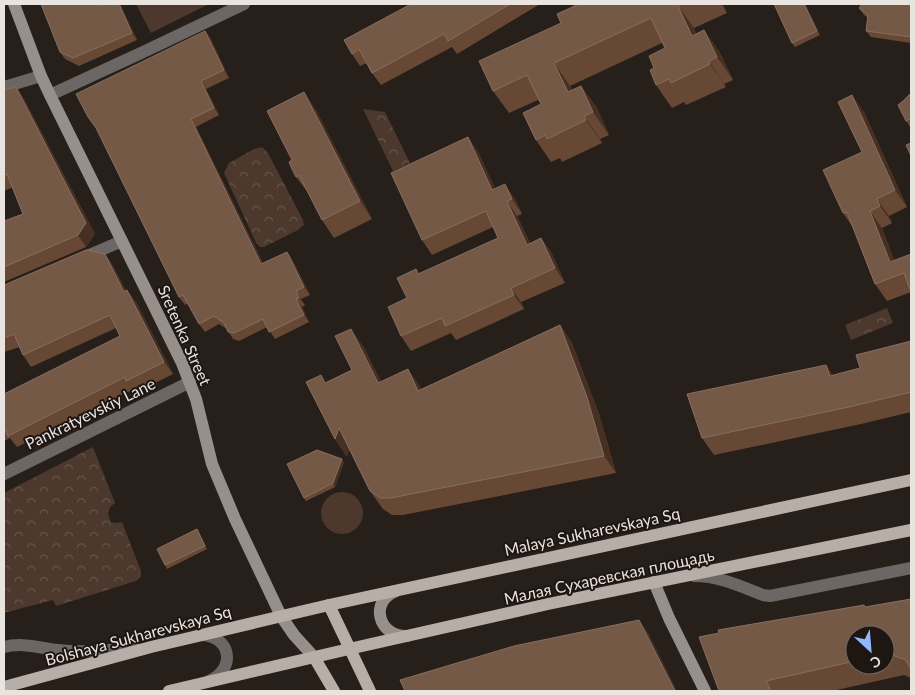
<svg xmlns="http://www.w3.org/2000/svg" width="915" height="695" font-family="Lato,sans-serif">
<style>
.grass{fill:#4c382c}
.forest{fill:url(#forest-crowns)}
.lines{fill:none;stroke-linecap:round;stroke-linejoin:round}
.minor{stroke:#6c6764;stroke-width:12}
.tertiary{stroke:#6c6764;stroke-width:12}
.secondary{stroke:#978f8a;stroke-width:12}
.primary{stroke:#b8aea8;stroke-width:12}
.wall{fill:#674835;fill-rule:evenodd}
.shaded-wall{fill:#473022}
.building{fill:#755947;stroke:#876e60}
.labels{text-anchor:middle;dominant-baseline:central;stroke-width:4;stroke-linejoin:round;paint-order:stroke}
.street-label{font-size:16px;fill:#eae4e1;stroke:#1e1611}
</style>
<defs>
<pattern id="forest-crowns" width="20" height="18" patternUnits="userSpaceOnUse" patternTransform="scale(1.25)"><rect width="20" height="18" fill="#4c382c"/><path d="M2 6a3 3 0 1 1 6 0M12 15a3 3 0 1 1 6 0" fill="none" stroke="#66554a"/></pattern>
</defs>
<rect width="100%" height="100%" fill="#271f1a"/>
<!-- grass -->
<g class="grass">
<path d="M136,4H209L151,33Z"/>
<circle cx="342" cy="513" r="21"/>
</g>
<!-- forest -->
<g class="forest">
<path d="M363,109L385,112L410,163L393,171Z"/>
<path d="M262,147L268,153L303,220L304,225L298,230L264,247H260L256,243L224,173L229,163L254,149Z"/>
<path d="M887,308L893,323L851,340L845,325Z"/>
<path d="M93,447L115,503L110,507L108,514L111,522L116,523L122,522L141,571V577L136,581L56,606L53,600L4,613V493Z"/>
</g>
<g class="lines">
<!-- minor -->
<g class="minor">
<path d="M4,87L41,76"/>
<path d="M50,95L141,53L244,4"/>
<path d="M80,259L122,241"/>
<path d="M4,474L190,382"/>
</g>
<!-- tertiary -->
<g class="tertiary">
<path d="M694,576C719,576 740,586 763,595L770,596L911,568"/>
<path d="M199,635C230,634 238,668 209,681"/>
<path d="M4,647C22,642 39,648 58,650C83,653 110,650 135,648"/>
</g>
<!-- secondary -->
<g class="secondary">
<path d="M14,4L41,76L50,95L182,363L196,399L212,464L235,519L281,616L294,635L314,657"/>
<path d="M654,582L669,618L705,691"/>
<path d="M396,591C369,601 378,637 407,636"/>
</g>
<!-- primary -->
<g class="primary">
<path d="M329,605L370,691"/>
<path d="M314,657L334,691"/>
<path d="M4,687L151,647L329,605L911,480"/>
<path d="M169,691L349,649L548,604L911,530"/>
</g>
</g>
<!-- wall -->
<g class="wall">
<path d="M41,4H99V5L102,4H120L137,40L79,66L65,59L60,52Z"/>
<path d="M411,4H540L457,54L452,47L381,85L372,73L367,63L360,66L352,54Z"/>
<path d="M579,4H723L727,13L694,28L696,34L704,30L720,53L733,80L724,84L726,87L686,105L684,102L672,108L656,85L654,68L665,48L662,43L570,86L572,90L581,86L597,108L609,135L600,139L602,143L562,162L560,158L551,162L536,140L541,104L538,100L509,113L493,91L561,23Z"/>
<path d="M805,4L820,35L795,47L792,43Z"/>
<path d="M911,4V43L871,37L866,31L868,18L864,15L859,8Z"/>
<path d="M205,31L211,39L229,78L206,89L219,115L196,127L263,263L287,252L292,259L310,295L301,299L305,305L302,307L309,322L275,339L267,327L239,341L233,339L227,329L219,324L205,332L199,324L188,303L185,305L179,297L96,128Z"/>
<path d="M16,87L24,99L95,234L86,247L4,282V221L23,214L13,187L4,191V90Z"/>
<path d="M911,93V128L906,121L903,101Z"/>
<path d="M316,110L372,219L334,238L322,220L309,194L296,177L292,160Z"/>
<path d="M864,112L907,207L889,216L892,223L882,228L894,260L911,254V292L887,301L875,284L852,226L843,213L862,152Z"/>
<path d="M468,137L478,152L495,189L515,199L522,214L517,216L530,243L541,238L551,252L565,283L521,302L524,309L456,340L451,333L411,351L401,336L407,298L416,269L419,274L498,238L493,227L432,255L422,240Z"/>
<path d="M105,254L113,266L126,291L136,302L173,374L135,393L132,390L17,447L10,438L4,441V394L120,336L116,328L31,367L23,355L20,347L4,352V285Z"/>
<path d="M560,325L572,343L599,414L616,473L403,515H392L383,509L370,491L349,449L347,457L335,439L326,383L352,370L363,346L381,382L408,369L421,389Z"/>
<path d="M911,341V412L861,424L714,455L702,438L826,365L833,376L860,368Z"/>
<path d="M344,462L335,487L306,501L304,498Z"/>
<path d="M197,529L207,549L167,569L165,565Z"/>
<path d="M911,599V678L904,675L832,691H719L864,605L865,607ZM855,635H885V665H855Z"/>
</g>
<!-- shaded-wall -->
<g class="shaded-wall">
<path d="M119,4H120L121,5L137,40L132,33Z"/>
<path d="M721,4H723L727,13Z"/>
<path d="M804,4H805L820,35L817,31Z"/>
<path d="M678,6L694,28L708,58L692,36Z"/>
<path d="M704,30L720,53L733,80L717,57Z"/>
<path d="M205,31L211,39L229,78L224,70Z"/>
<path d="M709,61L724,84L726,87L710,64Z"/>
<path d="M554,63L570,86L583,115L568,92Z"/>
<path d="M201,81L206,89L219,115L214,108Z"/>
<path d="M581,86L597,108L609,135L593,112Z"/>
<path d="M16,87L24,99L95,234L86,247L78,235Z"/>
<path d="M304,92L316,110L372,219L360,201Z"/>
<path d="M852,95L864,112L907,207L895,190Z"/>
<path d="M584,116L600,139L602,143L586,120Z"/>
<path d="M191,119L196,127L267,272L261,264Z"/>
<path d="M468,137L478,152L503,205L492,190Z"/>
<path d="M505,184L515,199L522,214L512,199Z"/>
<path d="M877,199L889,216L892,223L880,206Z"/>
<path d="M507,201L517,216L537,259L527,245Z"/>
<path d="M870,211L882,228L900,275L890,262Z"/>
<path d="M541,238L551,252L565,283L555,268Z"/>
<path d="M287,252L292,259L310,295L304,287Z"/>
<path d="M105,254L113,266L132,304L124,292Z"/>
<path d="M511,288L521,302L524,309L514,295Z"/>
<path d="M127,290L136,302L173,374L164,362Z"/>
<path d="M296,291L301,299L305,305L299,298Z"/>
<path d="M296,299L302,307L309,322L304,315Z"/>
<path d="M560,325L572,343L599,414L616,473L604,456Z"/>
<path d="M351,329L363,346L390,400L378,383Z"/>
<path d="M826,365L838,382L830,376Z"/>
<path d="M408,369L420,386L430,408L418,391Z"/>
<path d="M339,428L351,446L347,457L335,439Z"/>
<path d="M342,459L344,462L335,487L333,483Z"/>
<path d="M639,620L649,634L677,691H675Z"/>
</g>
<!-- building -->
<g class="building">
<path d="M41,4H97L98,6L102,4H119L132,33L73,58L60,52Z"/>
<path d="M411,4H510L448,41L444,34L372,73L359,49L352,54L344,40Z"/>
<path d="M579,4H682L678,6L692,36L704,30L717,57L709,61L710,64L671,83L669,79L656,85L650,70L654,68L649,56L665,48L651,18L554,63L568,92L581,86L593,112L584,116L586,120L547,139L545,135L536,140L523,113L541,104L527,75L493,91L479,61L561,23L557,14Z"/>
<path d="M774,4H804L817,31L792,43Z"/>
<path d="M862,4H911V37L866,31L868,15L859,8Z"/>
<path d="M205,31L224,70L201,81L214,108L191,119L261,264L287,252L304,287L296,291L299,298L296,299L304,315L269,332L263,319L234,333L228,332L224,323L214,316L199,324L183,295L179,297L96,128L88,117L76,94Z"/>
<path d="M16,87L86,223L78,235L4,267V221L23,214L7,174L4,175V90Z"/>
<path d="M304,92L360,201L322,220L299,175L296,177L292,169L289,162L292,160L267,111Z"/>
<path d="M911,93V118L906,121L898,105L903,101Z"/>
<path d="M852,95L895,190L877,199L880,206L870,211L890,262L911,254V292L904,273L875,284L847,212L843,213L823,170L862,152L838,102Z"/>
<path d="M468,137L492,190L505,184L512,199L507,201L527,245L541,238L555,268L511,288L514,295L445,326L442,318L401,336L388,307L407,298L397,278L416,269L418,274L498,238L486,211L422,240L391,173Z"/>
<path d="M911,143V156L906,145Z"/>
<path d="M86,250L105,254L124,292L127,290L164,362L126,381L125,377L8,436L4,426V394L120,336L110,315L23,355L14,334L4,338V285Z"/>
<path d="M560,325L587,397L604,456L391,498H380L370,491L339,428L335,439L306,382L321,375L325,383L352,370L335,336L351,329L378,383L408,369L418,391Z"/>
<path d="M911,341V392L849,407L702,438L687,394L826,365L830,376L860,368L856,355Z"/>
<path d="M317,450L342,459L333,483L304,498L287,464Z"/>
<path d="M197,529L205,546L165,565L157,549Z"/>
<path d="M911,599V670L906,660L889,654H885V635H855V661L766,681L771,691H719L699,637L719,633L718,630L864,605L865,607Z"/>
<path d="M639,620L675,691H405L400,680L514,646Z"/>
</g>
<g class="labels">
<!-- street labels -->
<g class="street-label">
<text transform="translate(185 335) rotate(66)">Sretenka Street</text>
<text transform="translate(90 413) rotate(-26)">Pankratyevskiy Lane</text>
<text transform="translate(592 531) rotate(-12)">Malaya Sukharevskaya Sq</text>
<text transform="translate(609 576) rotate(-12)">Малая Сухаревская площадь</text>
<text transform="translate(138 635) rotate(-15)">Bolshaya Sukharevskaya Sq</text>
</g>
</g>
<!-- border -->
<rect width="915" height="695" fill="none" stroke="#eae4e1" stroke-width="10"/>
<!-- north arrow -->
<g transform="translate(870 650) rotate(154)"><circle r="24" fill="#1e1611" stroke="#706864"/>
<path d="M0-4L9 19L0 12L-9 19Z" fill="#91b8fd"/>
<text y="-8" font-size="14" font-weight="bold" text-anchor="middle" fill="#eae4e1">С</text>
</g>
</svg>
